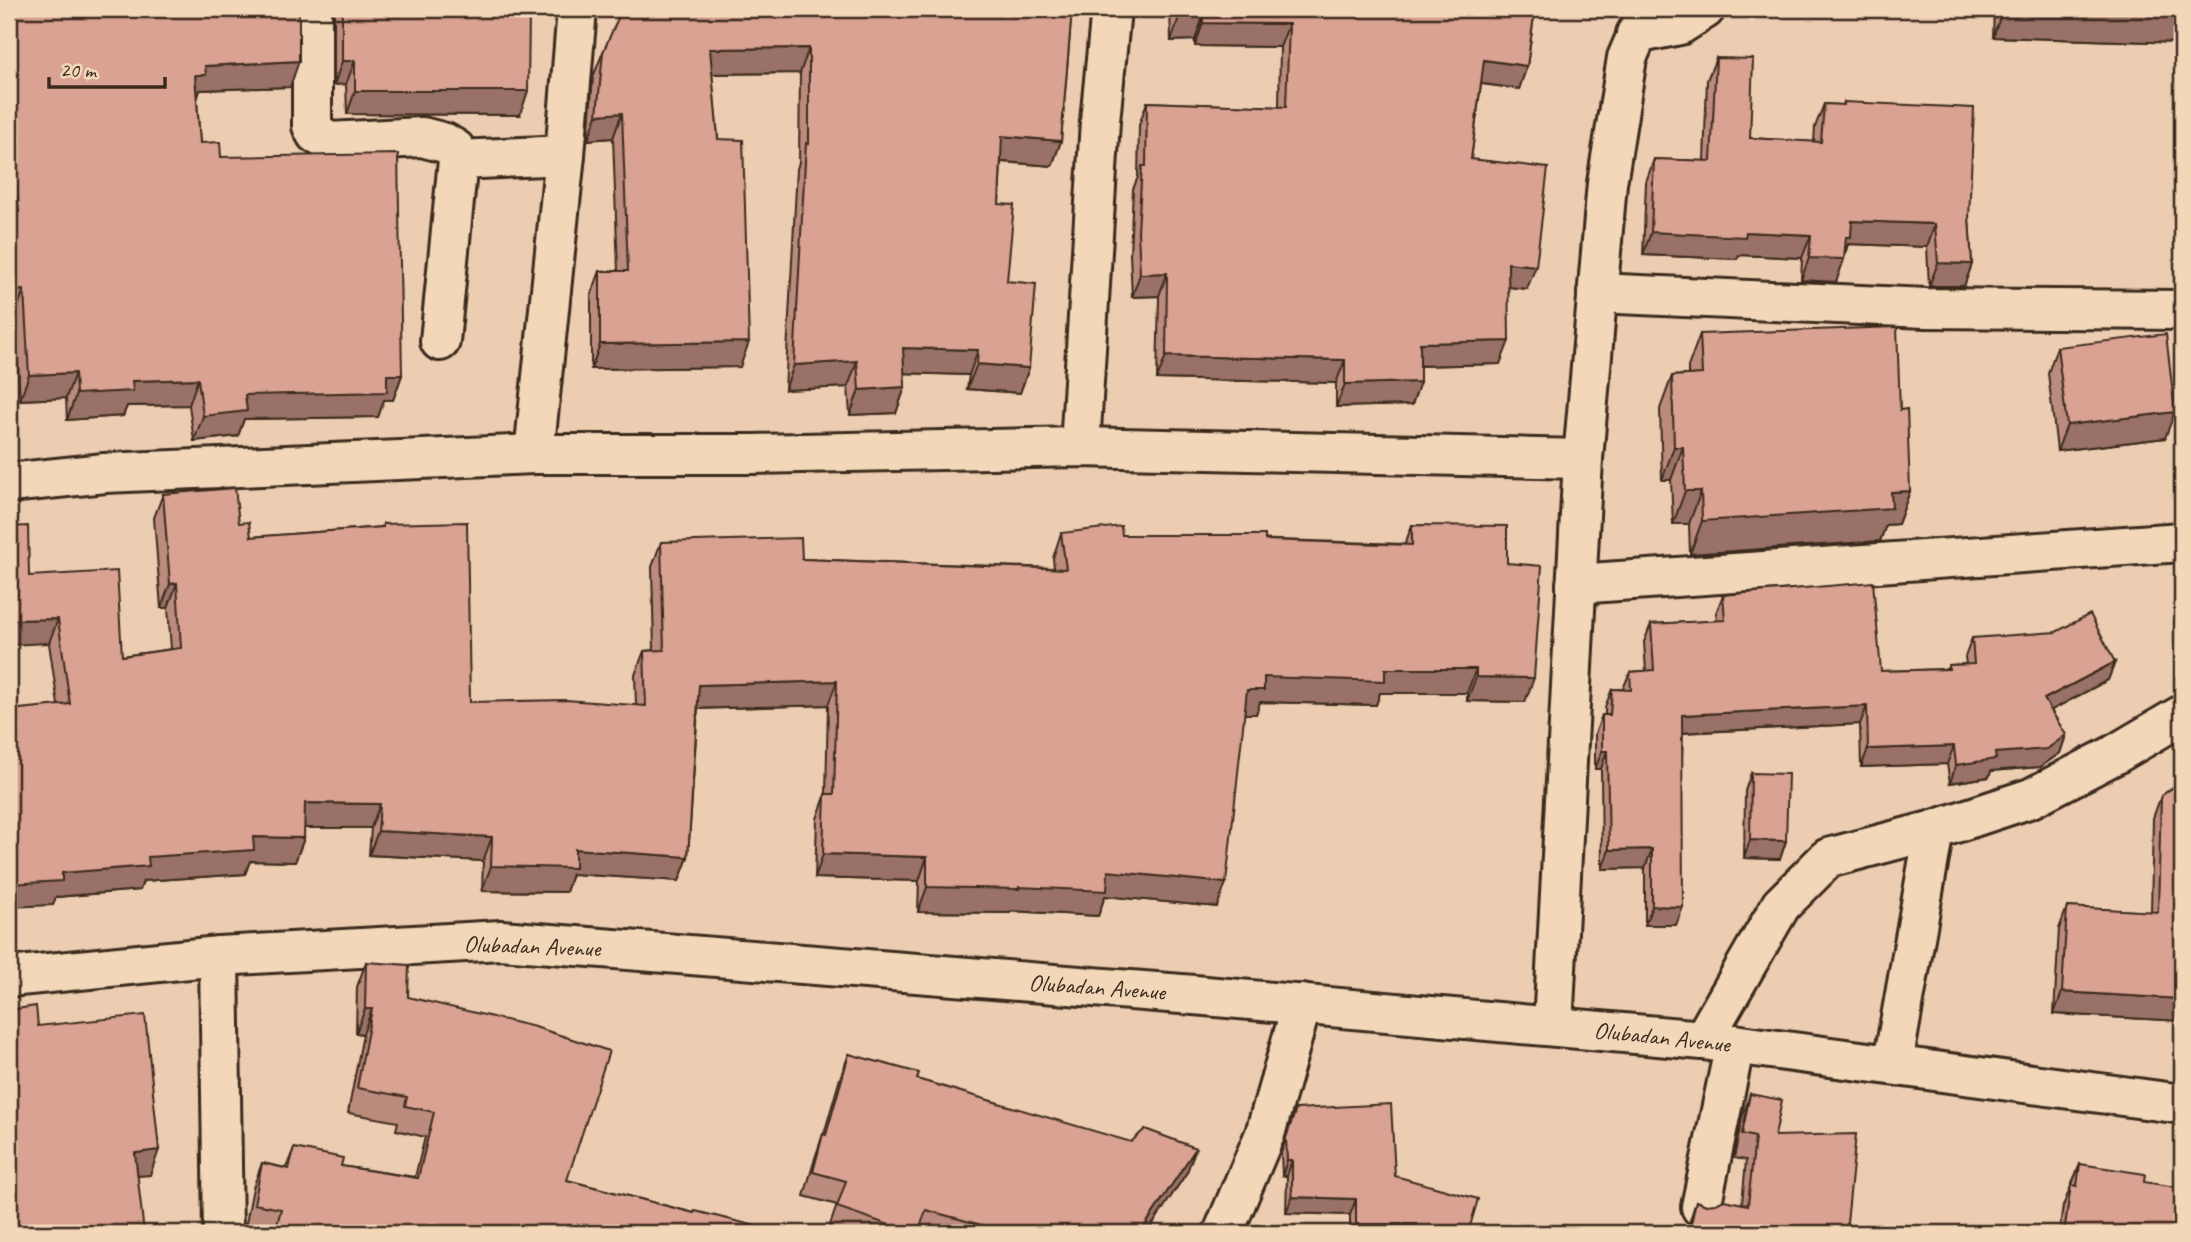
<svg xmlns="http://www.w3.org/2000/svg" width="2191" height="1242" font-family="Caveat,sans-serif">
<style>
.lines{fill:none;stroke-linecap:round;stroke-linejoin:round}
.minor-casing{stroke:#3b2a1e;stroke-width:44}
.minor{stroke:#f2d8b9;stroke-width:38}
.wall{fill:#bb8b7e;stroke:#3b2a1e;stroke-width:2}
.shaded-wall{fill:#997166;stroke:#3b2a1e;stroke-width:2}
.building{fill:#daa292;stroke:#3b2a1e;stroke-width:2}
.labels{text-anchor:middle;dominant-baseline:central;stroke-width:6;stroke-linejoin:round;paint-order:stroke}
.street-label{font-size:24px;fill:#3b2a1e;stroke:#f2d8b9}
</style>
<rect width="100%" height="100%" fill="#edcdb1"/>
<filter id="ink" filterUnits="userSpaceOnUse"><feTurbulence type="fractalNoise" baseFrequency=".0143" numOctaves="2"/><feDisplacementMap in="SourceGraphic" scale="14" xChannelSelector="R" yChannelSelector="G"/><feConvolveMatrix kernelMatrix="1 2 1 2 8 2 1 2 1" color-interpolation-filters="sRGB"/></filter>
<g filter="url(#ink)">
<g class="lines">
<defs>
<g id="minor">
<path d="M312,9V126L316,134L330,142L422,137L445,143L455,149L458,160L440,341"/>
<path d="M1636,34L1680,25L1705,9"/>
<path d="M458,160L565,155"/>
<path d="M1597,293L1926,308L2182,310"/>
<path d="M1080,447L1100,121L1111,9"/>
<path d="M534,454L565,155L577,9"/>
<path d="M9,483L105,473L534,454H752L1080,447L1583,459"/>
<path d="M1576,584L2182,542"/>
<path d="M219,956L223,1233"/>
<path d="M9,977L219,956L501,940L1194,995L1703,1040L2182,1104"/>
<path d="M1553,1026L1583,459L1607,183L1627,58L1648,9"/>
<path d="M1703,1040L1781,905L1828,858L1934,830L2031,798L2114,755L2182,715"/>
<path d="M1893,1063L1934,830"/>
<path d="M1701,1207L1735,1044"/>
<path d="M1223,1233L1265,1134L1302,1004"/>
</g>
</defs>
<!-- minor casing -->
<use href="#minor" class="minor-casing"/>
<!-- minor -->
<use href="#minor" class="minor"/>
</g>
<!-- wall -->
<g class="wall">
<path d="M9,9L59,14L290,87L200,90L197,99L200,143L221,157L402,375L393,400H384L378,417L244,419L238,436L194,441L189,405L127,406L123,416L67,420L66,398L20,400L15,315H9Z"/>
<path d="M334,9H430V11L520,115L347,114L346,84L334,85Z"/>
<path d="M1072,9L1061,141L1052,166L1001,162L999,204L1007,281L1029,368L1020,393L967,389L969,375L904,373L905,387L896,413L850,415L848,387L785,390L797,169L799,162L800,73L712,74L740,367L591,369V296L600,271H618L613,138L588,140L593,77L603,52Z"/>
<path d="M1170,9H1535L1527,66L1519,89L1481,84L1471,159L1527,289L1508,287L1500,364L1420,366L1412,405L1336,407V383L1157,379L1159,296L1132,297L1130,254L1133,189L1138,177L1139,125L1147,102L1279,107L1280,47L1195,46V40L1171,41Z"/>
<path d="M1994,9H2182V43L1993,37Z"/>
<path d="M1716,58L1750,138L1814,142L1815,127L1824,104L1843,105L1844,102L1969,218L1972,264L1964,286H1929L1927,247L1848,244L1845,254L1844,259L1836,282L1801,280L1802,258L1739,255L1737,259L1643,255L1646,182L1654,159L1704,161L1707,80Z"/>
<path d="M1700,334L1900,410L1910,491L1898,524L1886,525L1880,541L1690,554L1689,524H1673L1671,480H1662L1660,409L1672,376L1688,375V367Z"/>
<path d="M2057,347L2165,438L2057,451L2048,373Z"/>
<path d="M163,494L239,523L251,537L382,527L383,524L470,702L636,705L635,675L644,651L654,650L652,567L661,542L802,559L1054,568L1053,558L1061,533L1405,544L1412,525L1507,563L1525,702L1467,701V693H1380L1376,705L1260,702L1256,714H1244L1217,907L1105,896L1098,916L1011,911L1010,913L918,912L919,881L815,878L817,819L826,794L828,705L698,709L688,857L679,881L572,874L566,892L482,891L483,861L369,855L371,828H304V838L295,862L250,861L245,874L143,881L140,890L56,897L53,905L58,705L49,643L29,576L122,656L171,649L168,608H161L154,518Z"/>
<path d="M1723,595L1881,671L1947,669L1949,665L1966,664L1965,657L1972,638L2115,662L2108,680L2051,710L2066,735L2060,753L2040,767L1991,771L1989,777L1950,783L1947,764L1861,767L1860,724L1683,733L1676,925H1645V868L1602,869L1601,769H1595V734L1602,715H1605V707L1612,689H1623L1630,672L1646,671L1644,642L1651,624L1717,621L1716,613Z"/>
<path d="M1751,773L1786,841L1780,859L1744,858L1745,791Z"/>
<path d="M2182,781V1021L2054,1014L2059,929L2067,907L2151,912L2153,818L2161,796Z"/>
<path d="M366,962L408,997L567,1180L694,1213L784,1233H270L245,1228L253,1188L262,1163L286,1168L294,1148L341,1166L415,1177L425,1137L396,1130L398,1122L348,1113L363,1034L356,1033L357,987Z"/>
<path d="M849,1054L917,1079L1187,1172L1147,1233H834L828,1231L837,1205L804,1196L815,1158L823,1134H824L840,1078Z"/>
<path d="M1750,1094L1775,1136L1846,1233H1686L1696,1201L1706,1205L1742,1204L1746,1160L1734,1158L1742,1118Z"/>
<path d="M1296,1109L1395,1176L1468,1233H1350V1215L1286,1213L1287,1176H1282L1281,1153Z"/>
<path d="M2080,1164L2144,1182L2182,1233H2059L2063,1206Z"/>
</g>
<!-- shaded-wall -->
<g class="shaded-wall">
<path d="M2003,9H2103L2182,11V43L1993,37Z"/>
<path d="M1179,17H1203L1195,40L1171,41Z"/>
<path d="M1203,23L1289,24L1280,47L1195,46Z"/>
<path d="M809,48L800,73L701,74L710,49Z"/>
<path d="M1484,60L1527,66L1519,89L1476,83Z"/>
<path d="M299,61L290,87L200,90L197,100L195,75L205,66Z"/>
<path d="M342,61H355L346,84L334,85Z"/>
<path d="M355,91H528L520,115L347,114Z"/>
<path d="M622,113L613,138L588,140L597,115Z"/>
<path d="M1002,136L1061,141L1052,166L992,161Z"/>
<path d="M1852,221L1935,224L1927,247L1848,244L1843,259H1844L1836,282L1801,280L1809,258Z"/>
<path d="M1651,232H1746L1811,235L1802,258L1739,255L1737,259L1643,255Z"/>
<path d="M1508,263L1536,266L1527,289L1499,286Z"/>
<path d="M1938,263L1972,264L1964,286H1929Z"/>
<path d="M1167,273L1159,296L1132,297L1140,274Z"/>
<path d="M24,290L15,315H9V291Z"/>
<path d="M1509,341L1500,364L1411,366L1420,343Z"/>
<path d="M749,342L740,367L591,369L600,344Z"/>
<path d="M903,348L978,350L969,375L894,373Z"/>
<path d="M1166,356L1345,360L1336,383L1157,379Z"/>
<path d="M857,361L848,387L785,390L794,365Z"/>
<path d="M977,364L1029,368L1020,393L967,389Z"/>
<path d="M75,373L66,398L20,400L29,375Z"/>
<path d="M387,375H402L393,400H384L378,417L244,419L238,436L194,441L203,416L245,395Z"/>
<path d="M198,379L189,405L127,406L123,416L67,420L76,394L132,381Z"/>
<path d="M1420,382L1412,405L1336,407L1345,384Z"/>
<path d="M905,387L896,413L850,415L859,390Z"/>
<path d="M2175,412L2165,438L2057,451L2067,425Z"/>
<path d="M1674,447H1683L1671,480H1662Z"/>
<path d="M1685,491H1701L1689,524H1673Z"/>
<path d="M1910,491L1898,524L1886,525L1880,541L1690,554L1702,521L1891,492Z"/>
<path d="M177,583L168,608H161L170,584Z"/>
<path d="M58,619L49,643L9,645V620Z"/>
<path d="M2115,662L2108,680L2037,718L2044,699Z"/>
<path d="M1385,669H1476L1467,693H1380L1376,705L1260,702L1256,714H1238L1247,690L1264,677Z"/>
<path d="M1476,677L1534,678L1525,702L1467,701Z"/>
<path d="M837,681L828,705L690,709L699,685Z"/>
<path d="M1867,706L1860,724L1676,733L1682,715Z"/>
<path d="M2066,735L2060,753L2040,767L1991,771L1989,777L1950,783L1956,765L1995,753Z"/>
<path d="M1954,746L1947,764L1861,767L1868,749Z"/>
<path d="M1602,751H1607L1601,769H1595Z"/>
<path d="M305,803L380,804L371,828H296Z"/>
<path d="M378,831L492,837L483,861L369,855Z"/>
<path d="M253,837L304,838L295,862L250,861L245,874L143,881L140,890L56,897L53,905L9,907V884L62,873Z"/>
<path d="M1750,840L1786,841L1780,859L1744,858Z"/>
<path d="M575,849L688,857L679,881L572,874L566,892L482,891L491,866Z"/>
<path d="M1652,849L1645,868L1602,869L1609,850Z"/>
<path d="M823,854L927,857L919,881L815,878Z"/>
<path d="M1108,871L1226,883L1217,907L1105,896L1098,916L1011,911L1010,913L918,912L927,887H1019Z"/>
<path d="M1652,906L1683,907L1676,925H1645Z"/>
<path d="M2062,992L2182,999V1021L2054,1014Z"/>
<path d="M365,1009H372L363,1034L356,1033Z"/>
<path d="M1196,1148L1187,1172L1147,1233H1140Z"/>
<path d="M159,1150L150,1175L126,1177L135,1153Z"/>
<path d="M1287,1160H1292L1287,1176H1282Z"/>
<path d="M1292,1197L1356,1199L1350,1215L1286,1213Z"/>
<path d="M1356,1224H1417L1413,1233H1353Z"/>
</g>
<!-- building -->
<g class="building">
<path d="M9,9H59V14L166,9H299V61L205,66L206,75H195L200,143L220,142L221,157L398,154L402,375H387V392L245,395L247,411L203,416L198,379L132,381L133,391L76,394L75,373L29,375L24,290L9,291V213L19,212L9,122Z"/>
<path d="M342,9H430V11L529,12L528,91H355V61H342Z"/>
<path d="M622,9H1072L1061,141L1002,136L999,204L1014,205L1007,281L1036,284L1029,368L977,364L978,350L903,348L905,387L859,390L857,361L794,365L806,143L809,144V48L710,49L718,139L743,140L749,342L600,344V271H628L622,113L597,115L603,52Z"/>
<path d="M1179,9H1535L1527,66L1484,60L1471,159L1548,168L1536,266L1508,263L1509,341L1420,343V382L1345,384V360L1166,356L1167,273L1140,274L1138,231L1142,166H1146L1147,102L1286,107L1289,24L1203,23V17H1179Z"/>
<path d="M2103,9H2182V11Z"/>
<path d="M1716,58L1753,59L1750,138L1821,142L1824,104L1844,105V102L1974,108L1969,218L1972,264L1938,263L1935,224L1852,221L1851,237H1846L1844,259L1809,258L1811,235L1746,232L1745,237L1651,232L1654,159L1711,161Z"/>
<path d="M1897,327L1900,410L1907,409L1910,491L1891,492L1892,508L1702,521L1701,491H1685L1683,447H1674L1672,376L1702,374L1700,334Z"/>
<path d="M2166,334L2175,412L2067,425L2057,347Z"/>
<path d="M235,488L239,523L249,522L251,537L383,527V524L467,522L470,702L566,700L646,706L644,651L664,650L661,542L801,538L802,559L1066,569L1061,533L1121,526L1122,535H1265V540L1412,545V525L1507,526V563L1542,566L1534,678L1476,677V669H1385V681L1264,677V690H1247L1226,883L1108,871L1107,891L1019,887V889L927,887V857L823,854L825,794H834L837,681L699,685L688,857L575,849V868L491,866L492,837L378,831L380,804L305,803L304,838L253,837L254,850L148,857L149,866L62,873V881L9,884V710L70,704L58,619L9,620V527L28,526L29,576L117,571L122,656L181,648L177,583L170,584L163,494Z"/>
<path d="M1873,582L1881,671L1949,669V665L1974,664L1972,638L2056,632L2090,614L2115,662L2044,699L2066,735L2047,749L1995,753L1996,759L1956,765L1954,746L1868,749L1867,706L1682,715L1683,907L1652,906V849L1609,850L1607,751H1602V715H1610L1612,689L1631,690L1630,672L1654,670L1651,624L1725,620L1723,595Z"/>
<path d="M1751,773L1788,774L1786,841L1750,840Z"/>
<path d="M2182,781V999L2062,992L2067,907L2158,912L2161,796Z"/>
<path d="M366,962L409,965L408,997L535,1027L609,1051L567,1180L694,1213L695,1211L784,1233H275L281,1209L254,1204L262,1163L289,1169L294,1148L343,1158L341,1166L418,1178L434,1112L405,1106L407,1097L357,1088L372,1009H365Z"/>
<path d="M36,1006L38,1026L145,1015L159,1150L135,1153L144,1233H9V1010Z"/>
<path d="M849,1054L919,1073L917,1079L1131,1142L1145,1129L1196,1148L1140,1233H983L985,1226L926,1210L918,1233H912L837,1207L846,1181L813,1172L823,1134L826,1135Z"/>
<path d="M1750,1094L1782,1100L1775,1136L1856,1134L1846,1233H1682H1689L1696,1201L1706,1205L1716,1204L1724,1200L1748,1205L1755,1137L1742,1134Z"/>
<path d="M1391,1104L1395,1176L1478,1199L1468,1233H1414L1417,1224H1356V1199L1292,1197V1160H1287L1286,1138L1296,1109Z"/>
<path d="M2080,1164L2145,1174L2144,1182L2182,1188V1233H2064L2071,1185L2077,1186Z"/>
</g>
</g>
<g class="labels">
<!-- street labels -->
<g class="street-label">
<text transform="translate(532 946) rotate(2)">Olubadan Avenue</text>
<text transform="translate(1097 987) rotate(4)">Olubadan Avenue</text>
<text transform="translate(1662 1037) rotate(6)">Olubadan Avenue</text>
</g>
</g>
<!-- margin -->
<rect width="2191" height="1242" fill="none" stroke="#f2d8b9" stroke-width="35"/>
<rect x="18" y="18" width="2156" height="1207" fill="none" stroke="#3b2a1e" stroke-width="2.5" filter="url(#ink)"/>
<!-- scale -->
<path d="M49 77v10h116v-10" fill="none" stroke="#3b2a1e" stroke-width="3.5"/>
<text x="60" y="77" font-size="21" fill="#3b2a1e" stroke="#f2d8b9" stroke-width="5" paint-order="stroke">20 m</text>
</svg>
